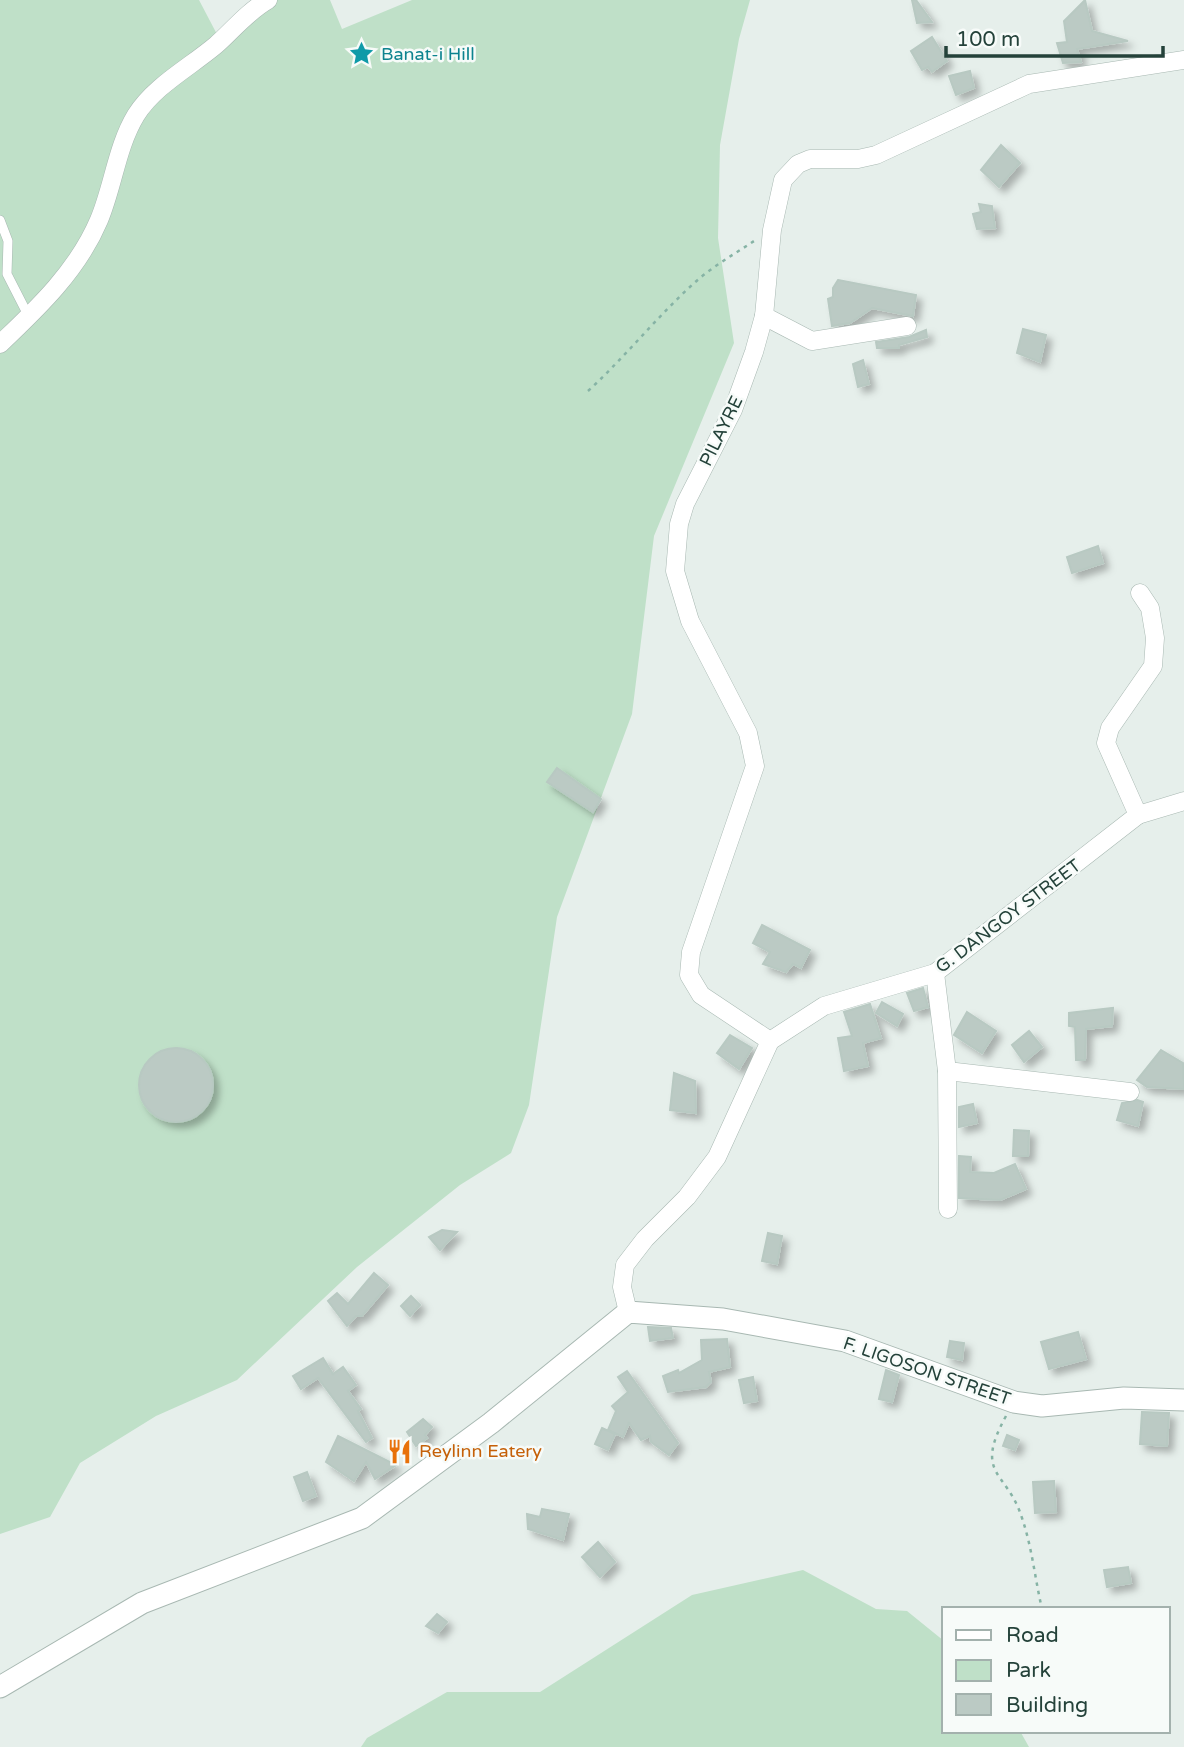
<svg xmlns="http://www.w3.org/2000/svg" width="1184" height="1747" font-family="'Varela Round',sans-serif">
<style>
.green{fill:#bfe0c8}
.building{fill:#bbcac4;stroke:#b8c9c2;stroke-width:2;filter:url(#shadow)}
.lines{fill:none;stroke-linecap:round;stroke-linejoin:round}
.service-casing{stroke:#a8b8b2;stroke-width:10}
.minor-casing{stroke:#a8b8b2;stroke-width:19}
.tertiary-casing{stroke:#a8b8b2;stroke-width:23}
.path{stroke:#86b3a5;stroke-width:2.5;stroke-dasharray:3.5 5;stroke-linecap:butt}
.service{stroke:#fff;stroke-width:9}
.minor{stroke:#fff;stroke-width:18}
.tertiary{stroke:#fff;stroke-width:21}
.labels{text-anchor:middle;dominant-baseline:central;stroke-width:5;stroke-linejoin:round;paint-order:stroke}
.culture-label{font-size:18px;fill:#0d838f;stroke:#f7fbf9;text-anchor:start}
.street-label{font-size:18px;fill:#24423a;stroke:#f7fbf9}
.food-label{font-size:18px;fill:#c56008;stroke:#f7fbf9;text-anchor:start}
</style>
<defs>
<filter id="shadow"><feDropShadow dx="5.5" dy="5.5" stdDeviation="3.5" flood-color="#0004"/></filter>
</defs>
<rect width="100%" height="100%" fill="#e6efeb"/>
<!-- green -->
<g class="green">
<path d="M0,0H199L220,40L268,0H330L342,29L412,0H750L739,39L720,145L718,238L734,343L654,536L632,714L557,917L529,1105L511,1153L460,1185L357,1267L237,1380L156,1416L80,1463L50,1517L0,1534Z"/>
<path d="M803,1570L876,1609L907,1611L944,1641V1731H1020L1029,1747H361L367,1738L447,1692H540L692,1595Z"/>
</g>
<!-- building -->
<g class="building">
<path d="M912,0H916L932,22L917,23Z"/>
<path d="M1085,0L1092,31L1128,41L1077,49L1081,62L1063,63L1057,43L1067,42L1064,21Z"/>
<path d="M932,37L947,61L932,72L928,67L922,70L911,51Z"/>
<path d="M970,71L974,88L956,95L949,76Z"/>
<path d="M1001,145L1020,163L999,187L981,170Z"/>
<path d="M979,204L992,206L995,228L977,229L973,214L981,212Z"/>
<path d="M838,280L916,295L913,316L872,308L850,323L832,326L828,299L833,297V288Z"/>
<path d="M1023,329L1046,335L1040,362L1017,353Z"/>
<path d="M926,330L927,337L899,345V348H877L876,342L909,337Z"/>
<path d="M863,360L869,384L858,387L853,364Z"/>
<path d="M1098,546L1103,563L1072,573L1067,557Z"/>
<path d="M557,768L601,799L593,812L547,782Z"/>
<path d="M762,925L810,950L801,968L793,964L786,972L763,964L770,952L753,943Z"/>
<path d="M923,988L928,1007L914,1011L907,993Z"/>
<path d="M882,1002L903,1014L897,1026L876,1013Z"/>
<path d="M870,1004L881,1038L863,1043L868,1066L844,1071L838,1038L852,1036L844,1012Z"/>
<path d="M1113,1008L1112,1026L1086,1029L1085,1060H1076L1075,1027L1069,1026V1013Z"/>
<path d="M967,1012L996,1031L982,1053L954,1035Z"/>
<path d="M1029,1031L1042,1047L1024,1062L1012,1045Z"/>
<path d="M730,1035L752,1048L739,1069L717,1053Z"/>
<circle cx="176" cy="1085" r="37"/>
<path d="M1161,1050L1183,1063L1184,1089L1147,1087L1137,1080Z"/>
<path d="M674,1073L695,1081L696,1113L670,1110Z"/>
<path d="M1137,1100L1143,1102L1138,1126L1117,1120L1122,1103Z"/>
<path d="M973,1104L977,1123L959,1127V1107Z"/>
<path d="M1014,1130L1029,1131L1028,1156H1013Z"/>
<path d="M959,1156L971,1157L970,1172L994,1173L1015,1164L1026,1189L1000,1200L959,1198Z"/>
<path d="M442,1230L457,1232L440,1250L429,1237Z"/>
<path d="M768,1233L782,1236L777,1264L762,1261Z"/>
<path d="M374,1273L388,1285L362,1316H356L347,1326L328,1301L337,1293L348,1304Z"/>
<path d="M411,1296L420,1305L410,1316L401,1306Z"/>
<path d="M648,1327L671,1328L673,1338L650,1341Z"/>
<path d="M1078,1332L1086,1359L1049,1369L1041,1342Z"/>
<path d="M727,1339L730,1367L709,1372L711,1382L706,1387L668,1392L663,1376L678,1370L679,1373L702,1360L701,1340Z"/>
<path d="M950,1341L964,1343L962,1360L947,1357Z"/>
<path d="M323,1358L333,1374L343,1367L356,1385L348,1391L361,1409L358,1411L372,1438L366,1442L318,1378L301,1389L293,1376Z"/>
<path d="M886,1370L899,1375L892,1402L879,1399Z"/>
<path d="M627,1371L678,1443L669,1455L651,1442L650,1436L641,1440L629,1423L623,1437L608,1430L616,1411L612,1406L628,1392L618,1377Z"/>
<path d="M753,1377L757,1401L744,1403L739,1380Z"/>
<path d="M1142,1412L1169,1413L1167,1446L1140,1444Z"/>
<path d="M423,1419L432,1427L425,1435L427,1438L416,1446L407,1432Z"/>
<path d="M602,1428L615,1434L608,1450L595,1444Z"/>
<path d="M1007,1435L1019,1440L1015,1450L1003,1446Z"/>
<path d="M338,1436L396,1465L375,1479L366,1462L354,1481L326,1462Z"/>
<path d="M307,1472L316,1496L303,1501L294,1477Z"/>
<path d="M1054,1481L1056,1512L1035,1513L1033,1482Z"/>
<path d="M542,1509L569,1514L563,1540L528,1529L527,1514L540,1517Z"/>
<path d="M598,1542L615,1562L600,1577L582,1557Z"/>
<path d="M1128,1567L1131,1583L1107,1587L1104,1570Z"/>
<path d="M437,1614L447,1622L438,1633L426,1626Z"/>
</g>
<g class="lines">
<defs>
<path id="service" d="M0,220L8,241L7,274L29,317"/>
<g id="minor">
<path d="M764,316L812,341L907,326"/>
<path d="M0,344C38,308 78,270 99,220C113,187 117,146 136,115C154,86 190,67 216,45C233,30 247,12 268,0"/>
<path d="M1138,815L1106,743L1110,728L1153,666L1155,638L1150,608L1140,593"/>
<path d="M935,973L947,1071L948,1209"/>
<path d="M770,1041L701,995L689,975L691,952L755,766L748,733L690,621L675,571L679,524L685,504L733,410L754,352L764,316L772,230L783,180L798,164L810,159H858L876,155L1029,84L1184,60"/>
<path d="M947,1071L1130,1092"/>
<path d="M628,1312L622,1287L625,1265L645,1239L687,1197L717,1157L770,1041L824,1006L935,973L1138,815L1184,801"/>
</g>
<path id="tertiary" d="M0,1687L142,1603L362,1518L491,1423L628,1312L723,1319L845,1341L1014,1402L1042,1406L1124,1398L1184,1400"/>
</defs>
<!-- service casing -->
<use href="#service" class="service-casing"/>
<!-- minor casing -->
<use href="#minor" class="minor-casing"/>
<!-- tertiary casing -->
<use href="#tertiary" class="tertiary-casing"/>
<!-- path -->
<g class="path">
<path d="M588,391C625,357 655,319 692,285C710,268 733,255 754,241"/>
<path d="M1006,1416C973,1476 1007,1470 1022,1518C1032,1547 1035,1579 1042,1609"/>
</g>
<!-- service -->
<use href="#service" class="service"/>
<!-- minor -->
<use href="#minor" class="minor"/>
<!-- tertiary -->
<use href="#tertiary" class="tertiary"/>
</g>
<!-- icons -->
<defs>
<symbol id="sight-bare" viewBox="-9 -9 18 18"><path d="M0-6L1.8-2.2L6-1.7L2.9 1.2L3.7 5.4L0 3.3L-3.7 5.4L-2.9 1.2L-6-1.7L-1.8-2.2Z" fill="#0f9aa8" stroke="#f7fbf9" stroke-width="2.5" paint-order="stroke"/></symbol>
<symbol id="restaurant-bare" viewBox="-9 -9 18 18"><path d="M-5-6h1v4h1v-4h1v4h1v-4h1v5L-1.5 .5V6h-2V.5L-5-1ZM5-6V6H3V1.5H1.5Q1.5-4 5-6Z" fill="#e8710a" stroke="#f7fbf9" stroke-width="2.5" paint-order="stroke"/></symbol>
</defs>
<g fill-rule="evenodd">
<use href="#sight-bare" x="344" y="36" width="35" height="35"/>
<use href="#restaurant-bare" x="382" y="1434" width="35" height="35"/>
</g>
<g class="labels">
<!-- culture labels -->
<g class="culture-label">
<text x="381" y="54">Banat-i Hill</text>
</g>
<!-- street labels -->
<g class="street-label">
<text transform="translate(721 431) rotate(-64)">PILAYRE</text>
<text transform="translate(1008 916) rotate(-37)">G. DANGOY STREET</text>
<text transform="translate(927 1371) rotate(19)">F. LIGOSON STREET</text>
</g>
<!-- food labels -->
<g class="food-label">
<text x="419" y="1451">Reylinn Eatery</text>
</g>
</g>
<!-- legend -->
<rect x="942" y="1607" width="228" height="126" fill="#f7fbf9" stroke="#a3b1ad" stroke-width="2"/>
<rect x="956" y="1630" width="35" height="10" fill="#ffffff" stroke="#a3b1ad" stroke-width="2"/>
<text x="1006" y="1642" font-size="21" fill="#24423a">Road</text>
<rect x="956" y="1660" width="35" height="21" fill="#bfe0c8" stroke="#a3b1ad" stroke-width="2"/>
<text x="1006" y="1677" font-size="21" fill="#24423a">Park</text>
<rect x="956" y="1694" width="35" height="21" fill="#bbcac4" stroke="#a3b1ad" stroke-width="2"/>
<text x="1006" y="1712" font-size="21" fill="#24423a">Building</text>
<!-- scale -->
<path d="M946 46v10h217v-10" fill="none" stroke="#24423a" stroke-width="3.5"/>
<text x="956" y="46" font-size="21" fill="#24423a" stroke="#f7fbf9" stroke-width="5" paint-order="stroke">100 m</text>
</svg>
